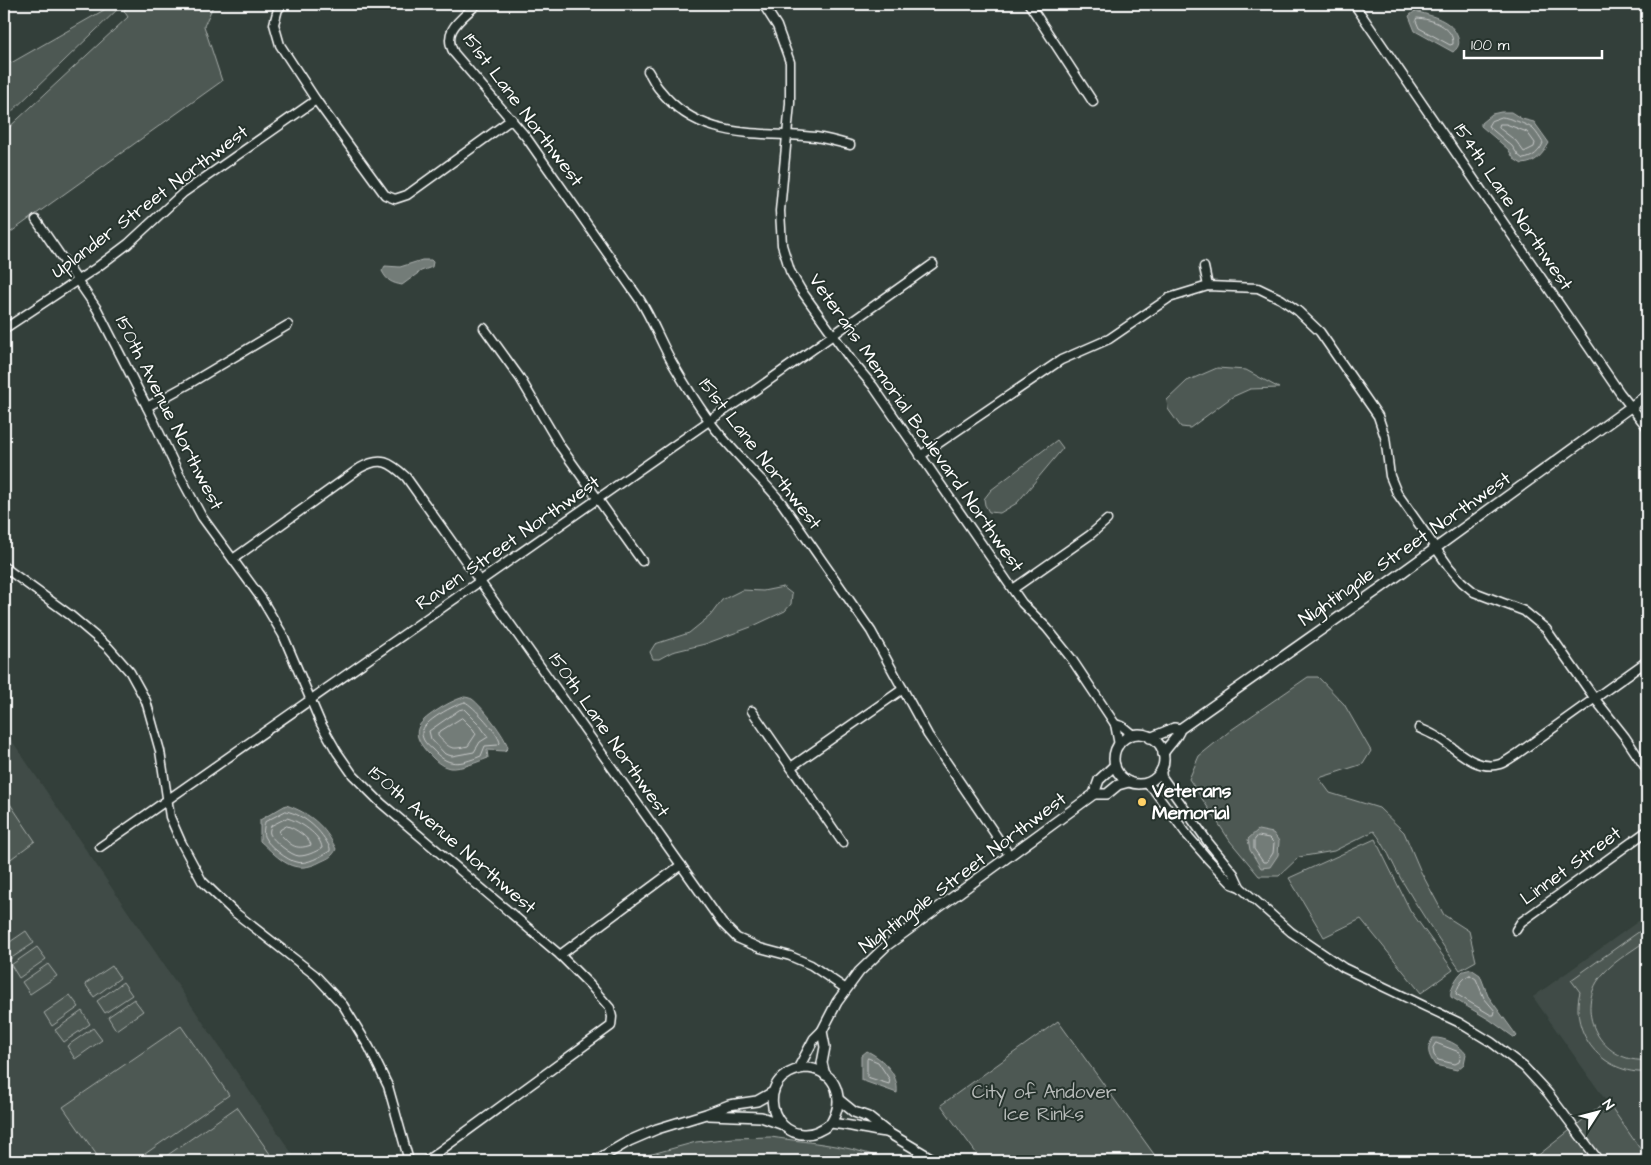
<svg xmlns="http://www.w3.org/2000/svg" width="1651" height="1165" font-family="'Architects Daughter',sans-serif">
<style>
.built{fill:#404c47}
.green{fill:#4d5853;stroke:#a6aca9}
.water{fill:#737b78;stroke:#abb0ae}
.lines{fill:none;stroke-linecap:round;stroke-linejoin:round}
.shore{stroke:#c7cac9;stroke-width:1}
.minor-casing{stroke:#fff;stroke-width:11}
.tertiary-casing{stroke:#fff;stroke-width:12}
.minor{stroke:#26332d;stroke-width:8}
.tertiary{stroke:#26332d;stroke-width:9}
.poi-dot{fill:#ffd166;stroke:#26332d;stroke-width:2}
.labels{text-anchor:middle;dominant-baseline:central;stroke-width:4;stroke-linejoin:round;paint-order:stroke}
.street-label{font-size:19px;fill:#fff;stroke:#26332d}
.poi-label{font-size:19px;font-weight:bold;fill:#fff;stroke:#26332d;text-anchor:start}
.park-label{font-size:19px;fill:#b8bcba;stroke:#26332d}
</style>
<rect width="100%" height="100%" fill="#333f3a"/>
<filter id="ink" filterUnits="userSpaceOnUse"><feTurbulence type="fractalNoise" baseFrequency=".02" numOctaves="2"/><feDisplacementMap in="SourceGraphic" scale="10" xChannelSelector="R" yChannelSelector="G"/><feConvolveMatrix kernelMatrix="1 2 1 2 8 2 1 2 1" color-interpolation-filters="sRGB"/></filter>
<g filter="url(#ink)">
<!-- built -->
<g class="built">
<path d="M4,729L297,1161H4Z"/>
<path d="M1647,915V1159L1533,997Z"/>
</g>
<!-- green -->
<g class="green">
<path d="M111,4H123L4,119V55L11,63L104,10Z"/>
<path d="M129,4H214L204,26L222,81L4,237V132L128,17L124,11Z"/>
<path d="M1217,368L1246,370L1279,388L1250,389L1232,397L1190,428L1181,427L1168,409L1167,400L1187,381Z"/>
<path d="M1057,440L1063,448L1017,503L1000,513L989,512L985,505L984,499L991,490Z"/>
<path d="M783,587L792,594L791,604L785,611L751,627L705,644L672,652L659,659H653L650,652L655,644L689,633L710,616L722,600L742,590L763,591Z"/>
<path d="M1308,677H1318L1344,704L1371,751L1363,764L1319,778L1330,793L1379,808L1404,832L1421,872L1444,915L1469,931L1476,961L1460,970C1439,940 1419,910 1401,879C1392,863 1386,846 1374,831L1334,851L1299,857L1279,876H1259L1230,841L1189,779L1199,756L1231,730Z"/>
<path d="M4,795L35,841L4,864Z"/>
<path d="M1375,839L1410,910L1453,970L1421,993L1361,919L1324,937L1289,878Z"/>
<path d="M1647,926V940C1631,952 1608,964 1597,982C1576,1018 1605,1064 1647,1060V1072C1604,1075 1569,1034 1580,992L1571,980Z"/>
<path d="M26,931L34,943L7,961L4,956V946Z"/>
<path d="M37,947L46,959L19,978L11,965Z"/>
<path d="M48,964L57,976L30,994L22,982Z"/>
<path d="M112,966L120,978L94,997L85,984Z"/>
<path d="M123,982L132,995L105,1013L97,1001Z"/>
<path d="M70,995L79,1007L52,1026L44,1013Z"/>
<path d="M134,999L143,1011L116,1030L108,1017Z"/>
<path d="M82,1011L90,1024L64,1042L55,1030Z"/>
<path d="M1058,1021L1156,1157L1150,1161H982L941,1105Z"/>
<path d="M181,1026L229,1095L135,1161H101L63,1107Z"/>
<path d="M93,1028L102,1040L75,1059L67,1046Z"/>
<path d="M1607,1101L1647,1159V1161H1531L1530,1159L1536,1157Z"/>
<path d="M237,1107L275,1161H159Z"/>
<path d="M771,1137C810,1143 852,1145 888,1161H633L641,1157L696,1142L734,1138Z"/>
</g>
<!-- water -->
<g class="water">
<path d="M1415,11C1431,16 1452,19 1458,38C1460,44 1458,48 1453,52L1415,31L1409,16Z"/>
<path d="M1501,112H1511L1522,119L1534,122L1549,143C1542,155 1536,163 1522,164L1514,159L1508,149L1481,126V123L1492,114Z"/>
<path d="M422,260H431L433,262L432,267L421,271L402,285C392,283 387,281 382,271L385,266L400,267Z"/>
<path d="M464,697C466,697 470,698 472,699C482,706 506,737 508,748L505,751L487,750L488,758C477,762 462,769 450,768C440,766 435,760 428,753C410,733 416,724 436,711C445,705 454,700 464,697Z"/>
<path d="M286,805C310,813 325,826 336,849C333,856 329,858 322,861C293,877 280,859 260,841V820Z"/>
<path d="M1258,830L1273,833L1279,841L1278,855L1270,867L1261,868L1250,850L1248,839Z"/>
<path d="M1471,969L1480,975L1488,996L1517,1036L1515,1038L1490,1020L1451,997C1449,990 1457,976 1463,971C1464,971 1471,969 1471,969Z"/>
<path d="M1433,1038C1444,1037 1460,1045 1466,1054L1464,1064L1457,1070L1435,1065C1428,1054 1426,1049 1433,1038Z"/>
<path d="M867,1051C883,1059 899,1074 897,1093L861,1080V1056Z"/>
</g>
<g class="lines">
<!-- shore -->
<g class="shore">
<path d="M1417,18C1432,19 1454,27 1453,44L1450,45L1419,28L1416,21Z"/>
<path d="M1502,117C1507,117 1529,125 1533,129C1537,133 1540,138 1543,143C1540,151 1533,158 1523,159L1518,155L1512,146L1488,126L1491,121Z"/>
<path d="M1500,124H1506L1527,132L1535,143L1534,147L1524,152L1516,141L1499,128Z"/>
<path d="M465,702C473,705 499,734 500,743L498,745L485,746L481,756C459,765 448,767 432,749C427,745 422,740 422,733C421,722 456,704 465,702Z"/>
<path d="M464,709L479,724L488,737L480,742L474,752L452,756L445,754L431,739L429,731L459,710Z"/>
<path d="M462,718L473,729L476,734L468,746C451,750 450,749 438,736V733Z"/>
<path d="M286,811C305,815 322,831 330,848V851C321,856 307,865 296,862C288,861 268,845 265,838C262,834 264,827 265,822Z"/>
<path d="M287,818C299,821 321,835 322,848C315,852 307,856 299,856C292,856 273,841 270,834C269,831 270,829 271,826Z"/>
<path d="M287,826C295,828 309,838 311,845C294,851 290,844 279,833L280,830Z"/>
<path d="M1258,836L1269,838L1274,843L1273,853L1267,862H1263L1254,849V841Z"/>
<path d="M1470,975L1476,979L1484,998L1495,1011L1494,1015H1491L1456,994C1457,987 1463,977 1470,975Z"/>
<path d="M1436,1043L1459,1052L1461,1056L1459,1062L1455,1064L1438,1060L1434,1055L1433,1048Z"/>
<path d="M868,1058L878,1062L890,1080L889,1084L867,1077V1060Z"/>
</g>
<defs>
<g id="minor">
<path d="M283,4L278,9L274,24L280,45L316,100L385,195L395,199L407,195L512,119"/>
<path d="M477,4C462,19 441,30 454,53L526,137L640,300C653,321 661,343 673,364C684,383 695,401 708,419C729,449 757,473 781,502L871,631L928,735L1010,856"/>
<path d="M763,4L777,26L790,62V103L780,211L782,245L790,271L801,290L851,360L873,386L1022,603L1047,628L1071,658L1115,724L1119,745"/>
<path d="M1029,4L1093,102"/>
<path d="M1354,4L1620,393L1647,427"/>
<path d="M648,71C652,77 655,85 660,90C701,142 759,131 816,137C828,139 839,142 850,145"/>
<path d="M36,220L97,309L147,407L180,476L202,517L261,598L283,635L321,724L337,752L353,775L381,803L560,955L590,985L610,1008L612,1017L611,1026L426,1161"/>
<path d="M1204,267L1208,286"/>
<path d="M484,328L520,378L560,446L642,561"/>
<path d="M4,329L96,268L128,244L183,193L316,100"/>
<path d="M147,407L187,385L288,325"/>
<path d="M920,456L1061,360L1109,339L1169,298L1208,286L1258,288L1281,299L1298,311L1320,332L1378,416L1385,437L1390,476L1397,493L1449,567L1462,582L1474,592L1524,611L1546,629L1595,699L1625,737L1647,770"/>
<path d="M233,559L360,468C381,456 390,462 406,477L722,923L737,938L760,948L790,956L811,965L846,989"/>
<path d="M4,567L70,615L108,647L130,672L146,701L160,751L170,817L181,842L202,881L233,911L315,975L343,1005L369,1047L388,1086L409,1161"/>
<path d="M1013,589L1090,535L1107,520"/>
<path d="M752,711L843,843"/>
<path d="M1115,724L1122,726L1133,735"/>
<path d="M1419,728C1425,731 1431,733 1437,737C1455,747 1475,772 1500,764C1506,762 1512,757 1517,754L1647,661"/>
<path d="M791,767L903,689"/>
<path d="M1161,770L1162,777L1208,842L1234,874L1240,887L1291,932L1344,968L1458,1022L1491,1042L1524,1067L1548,1093L1599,1161"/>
<path d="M1146,783L1154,790L1188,836L1208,859L1232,884L1240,887"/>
<path d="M100,847L709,421L754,391L933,264"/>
<path d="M1516,930L1521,922L1647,831"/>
<path d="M560,955L681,865"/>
</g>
<g id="tertiary">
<circle cx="1139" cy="759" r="25"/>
<path d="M1150,738L1174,728L1180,729"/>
<path d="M1163,754C1168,745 1177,739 1180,729L1382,587L1647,395"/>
<path d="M1094,794H1107L1118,785L1129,782"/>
<path d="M822,1031L825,1047L822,1063L825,1075"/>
<path d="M798,1069L814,1039L822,1031L837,1002L859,972L886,946L1094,794L1099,780L1115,765"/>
<path d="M838,1099L854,1112L868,1117L887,1132L936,1161"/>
<path d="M709,1115L761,1117L781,1124"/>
<path d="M831,1123C845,1100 838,1072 808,1068C801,1068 795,1070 789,1073C750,1094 786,1160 831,1123C850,1125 868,1130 887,1132"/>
<path d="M595,1161L629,1141L657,1129L706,1114L729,1105L757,1101L773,1092"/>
</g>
</defs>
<!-- minor casing -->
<use href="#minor" class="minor-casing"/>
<!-- tertiary casing -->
<use href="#tertiary" class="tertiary-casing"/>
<!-- minor -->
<use href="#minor" class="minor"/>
<!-- tertiary -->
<use href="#tertiary" class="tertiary"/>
</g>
</g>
<!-- markers -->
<circle class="poi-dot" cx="1142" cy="802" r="5"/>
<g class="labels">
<!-- street labels -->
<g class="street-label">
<text transform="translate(523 110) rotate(53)">151st Lane Northwest</text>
<text transform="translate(150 202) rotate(-37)">Uplander Street Northwest</text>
<text transform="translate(1513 207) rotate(56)">154th Lane Northwest</text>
<text transform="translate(169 413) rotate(63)">150th Avenue Northwest</text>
<text transform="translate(916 423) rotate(55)">Veterans Memorial Boulevard Northwest</text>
<text transform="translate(760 454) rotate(52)">151st Lane Northwest</text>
<text transform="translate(508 543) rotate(-35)">Raven Street Northwest</text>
<text transform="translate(1405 549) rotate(-35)">Nightingale Street Northwest</text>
<text transform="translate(609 735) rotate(55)">150th Lane Northwest</text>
<text transform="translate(452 840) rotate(41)">150th Avenue Northwest</text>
<text transform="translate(1571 866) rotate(-36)">Linnet Street</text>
<text transform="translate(963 873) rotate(-37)">Nightingale Street Northwest</text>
</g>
<!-- poi labels -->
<g class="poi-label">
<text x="1152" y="791">Veterans<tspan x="1152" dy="22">Memorial</tspan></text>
</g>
<!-- park labels -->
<g class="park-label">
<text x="1044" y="1092">City of Andover<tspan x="1044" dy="22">Ice Rinks</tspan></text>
</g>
</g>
<!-- margin -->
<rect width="1651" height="1165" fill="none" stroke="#26332d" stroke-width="20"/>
<rect x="10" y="10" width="1631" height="1145" fill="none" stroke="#fff" stroke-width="2" filter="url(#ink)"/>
<!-- north arrow -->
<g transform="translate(1598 1112) rotate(54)" stroke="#26332d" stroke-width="4" paint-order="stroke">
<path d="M0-4L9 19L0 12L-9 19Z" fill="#ffffff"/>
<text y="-8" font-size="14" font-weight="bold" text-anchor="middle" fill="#ffffff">N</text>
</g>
<!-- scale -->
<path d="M1464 50v8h138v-8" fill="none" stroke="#ffffff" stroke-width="2.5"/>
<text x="1471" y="50" font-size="15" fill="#ffffff" stroke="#26332d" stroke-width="4" paint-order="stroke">100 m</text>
</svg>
